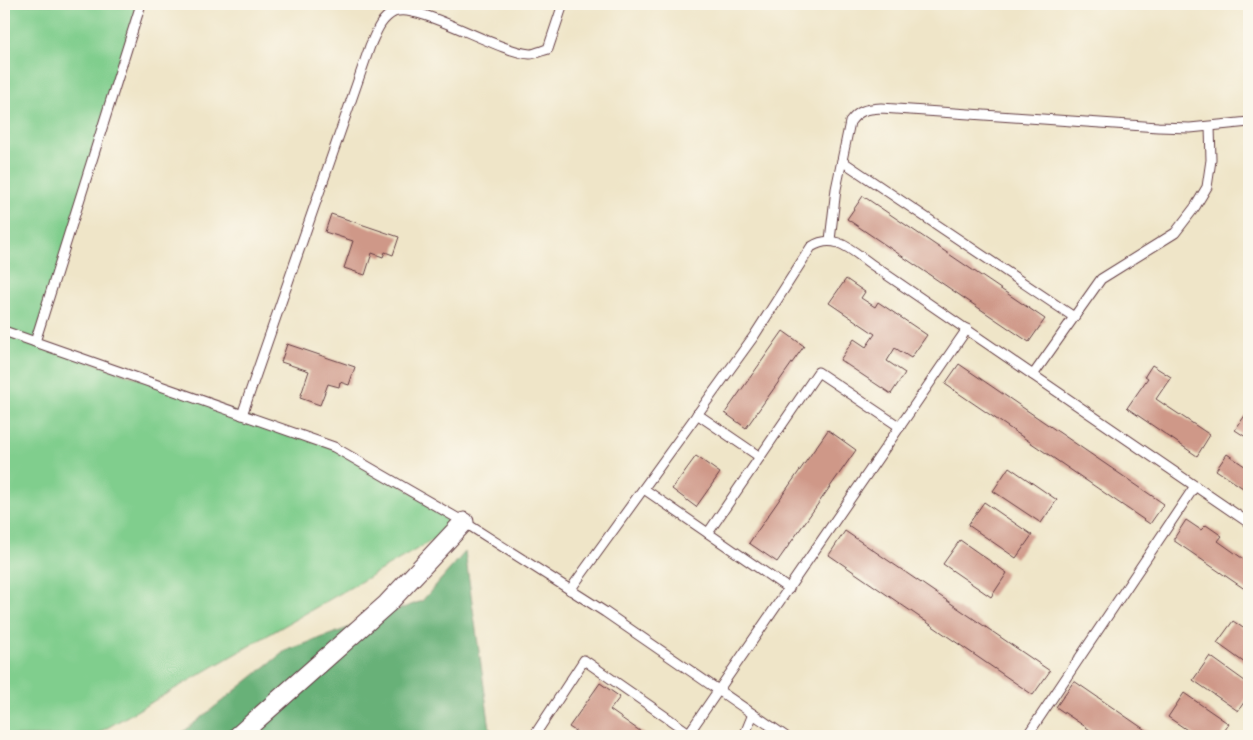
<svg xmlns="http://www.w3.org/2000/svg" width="1253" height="740" font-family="'Sorts Mill Goudy',serif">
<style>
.green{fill:#80ce8d;stroke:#65765c}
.forest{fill:#68b178;stroke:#596852}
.building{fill:#cf9888}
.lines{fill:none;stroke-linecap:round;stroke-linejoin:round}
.lane-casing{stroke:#633d43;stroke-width:11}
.street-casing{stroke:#633d43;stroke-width:21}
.lane{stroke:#fff;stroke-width:9}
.street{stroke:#fff;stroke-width:19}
</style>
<rect width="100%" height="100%" fill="#fbf7ec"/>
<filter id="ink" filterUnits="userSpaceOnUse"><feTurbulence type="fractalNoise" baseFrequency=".02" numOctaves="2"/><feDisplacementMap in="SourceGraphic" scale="10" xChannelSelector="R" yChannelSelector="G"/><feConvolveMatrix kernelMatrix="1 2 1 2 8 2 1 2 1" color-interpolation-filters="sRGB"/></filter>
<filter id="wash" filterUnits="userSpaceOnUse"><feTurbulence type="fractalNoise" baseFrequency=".0096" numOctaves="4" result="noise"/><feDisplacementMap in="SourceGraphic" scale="20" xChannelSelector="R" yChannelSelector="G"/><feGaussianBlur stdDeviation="1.12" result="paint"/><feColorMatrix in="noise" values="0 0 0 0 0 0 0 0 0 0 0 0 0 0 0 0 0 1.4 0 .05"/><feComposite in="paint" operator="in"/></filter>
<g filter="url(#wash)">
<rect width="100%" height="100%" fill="#efe5c8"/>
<!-- green -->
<path class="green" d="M4,4H141L35,342L334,447L464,522L93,736H4Z"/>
<!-- forest -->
<path class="forest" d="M465,552L491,736H423L419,733L418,736H178L285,651L422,601Z"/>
<g id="blocks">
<!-- building -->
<g class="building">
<path d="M863,196L1045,319L1029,342L847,219Z"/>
<path d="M331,214L399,237L393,255L385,252L383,257L372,253L365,275L344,268L353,241L325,232Z"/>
<path d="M846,279L865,292L861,298L875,307L878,302L927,335L911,358L895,348L887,361L905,373L891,394L840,360L854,339L866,347L875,334L829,303Z"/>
<path d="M783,331L804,346L746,428L725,413Z"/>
<path d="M287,344L355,367L349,385L340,382L339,387L328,384L320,405L300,398L309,371L281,362Z"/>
<path d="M959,364L1164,504L1150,524L945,384Z"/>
<path d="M1152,365L1171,377L1156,399L1210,435L1197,456L1127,408L1148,378L1145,376Z"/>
<path d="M1248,411L1249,412V439L1235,430Z"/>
<path d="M828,430L856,450L777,562L749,543Z"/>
<path d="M1227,454L1249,469V492L1216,470Z"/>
<path d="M696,456L720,473L696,507L672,489Z"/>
<path d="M1009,467L1057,500L1041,523L993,491Z"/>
<path d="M984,502L1032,535L1016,558L968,525Z"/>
<path d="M1186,520L1201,530L1206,525L1222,536L1218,541L1249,563V592L1173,540Z"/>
<path d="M845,531L1050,671L1033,695L829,555Z"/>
<path d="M960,540L1007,573L991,597L943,564Z"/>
<path d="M1233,621L1249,632V666L1217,643Z"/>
<path d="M1210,656L1249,684V695L1238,711L1193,680Z"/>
<path d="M1074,681L1154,736H1099L1056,707Z"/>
<path d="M600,683L620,697L610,710L647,736H596L593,734L583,736L569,727Z"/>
<path d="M1184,693L1229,724L1221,736H1196L1168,717Z"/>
</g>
</g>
</g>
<g filter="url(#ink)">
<use href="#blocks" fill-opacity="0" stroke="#633d43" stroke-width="1"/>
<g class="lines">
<defs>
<g id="lane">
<path d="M842,161L1074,317"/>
<path d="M830,240L836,189L850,122C859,110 866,109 881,108L1158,127L1190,128L1249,122"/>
<path d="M4,331L334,447L464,522L605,612L785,736"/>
<path d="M35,342L141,4"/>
<path d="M1033,375L1101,279L1175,233L1195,207L1207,187L1211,160L1210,127"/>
<path d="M697,414L760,457"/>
<path d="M242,415L370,46C376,33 380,19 394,12C419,2 497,52 530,54C535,54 543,50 548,49L563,4"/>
<path d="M644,489L789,589"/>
<path d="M708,533L818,372L900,427"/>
<path d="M570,590L754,336L811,247C835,232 851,250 871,264L1249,523"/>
<path d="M534,736L584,660L689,733L967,329"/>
<path d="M744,736L753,714"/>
<path d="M1027,736L1195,486"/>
</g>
<path id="street" d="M238,736L387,604L464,522"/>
</defs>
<!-- lane casing -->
<use href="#lane" class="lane-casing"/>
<!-- street casing -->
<use href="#street" class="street-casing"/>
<!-- lane -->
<use href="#lane" class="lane"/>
<!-- street -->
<use href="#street" class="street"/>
</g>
</g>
<!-- margin -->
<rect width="1253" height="740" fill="none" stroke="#fbf7ec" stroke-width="20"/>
</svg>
